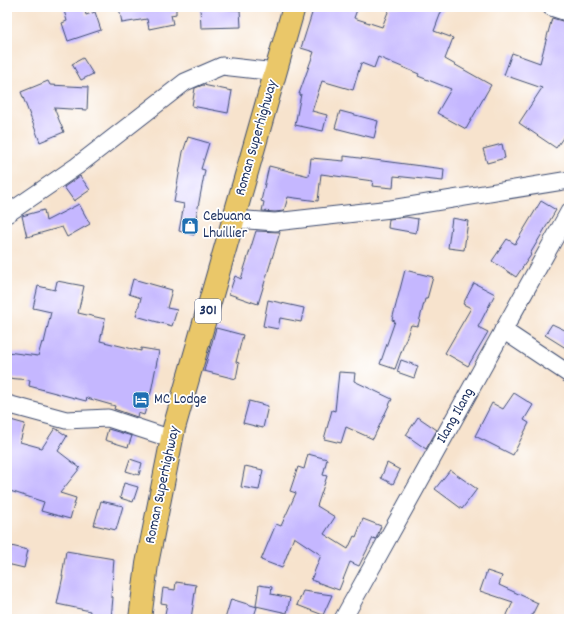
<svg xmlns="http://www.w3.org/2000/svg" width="576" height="626" font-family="Dekko,sans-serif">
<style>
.building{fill:#c5b7ff}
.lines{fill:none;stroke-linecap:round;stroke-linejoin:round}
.street-casing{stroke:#3c4a6f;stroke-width:19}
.primary-casing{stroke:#3c4a6f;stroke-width:24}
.street{stroke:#fff;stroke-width:17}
.primary{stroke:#eac769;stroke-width:22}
.labels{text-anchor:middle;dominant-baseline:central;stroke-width:3.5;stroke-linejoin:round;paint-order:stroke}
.shield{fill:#fff;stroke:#5f6d8e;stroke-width:1}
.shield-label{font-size:14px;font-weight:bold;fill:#1b2f5e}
.street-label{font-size:15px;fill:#1b2f5e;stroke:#fff}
.poi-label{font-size:15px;fill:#1b2f5e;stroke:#fff;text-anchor:start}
</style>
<rect width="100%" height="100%" fill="#fff"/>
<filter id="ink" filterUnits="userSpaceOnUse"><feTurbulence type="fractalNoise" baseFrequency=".025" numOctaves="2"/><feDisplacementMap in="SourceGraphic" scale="8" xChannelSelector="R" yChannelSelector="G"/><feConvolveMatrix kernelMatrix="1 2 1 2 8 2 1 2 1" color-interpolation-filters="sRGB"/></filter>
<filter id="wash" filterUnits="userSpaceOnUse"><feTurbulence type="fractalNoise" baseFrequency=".012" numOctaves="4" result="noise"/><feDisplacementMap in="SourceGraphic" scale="16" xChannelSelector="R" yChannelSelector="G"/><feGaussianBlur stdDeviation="0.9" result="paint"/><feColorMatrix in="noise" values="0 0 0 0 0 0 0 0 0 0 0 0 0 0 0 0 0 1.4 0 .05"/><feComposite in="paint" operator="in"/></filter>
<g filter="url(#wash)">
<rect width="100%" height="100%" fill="#f7e3cd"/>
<g id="blocks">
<!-- building -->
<g class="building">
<path d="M63,7H84L86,15L95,12L101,30L68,41L62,23L67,21Z"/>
<path d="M119,7H176V14L171,15L173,24L149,29L147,19L122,23Z"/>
<path d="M200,7H214V9L240,10L241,27L201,28Z"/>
<path d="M314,7H358L354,18L382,27L390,7H443L434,31L453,38L445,59L491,85L466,129L437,113L451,89L418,76L419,74L378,57L374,68L361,63L353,90L322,81L312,111L327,115L323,131L295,125L301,94H299L314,52L301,48Z"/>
<path d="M552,18L569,23V129L556,148L519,123L542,88L504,75L512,53L540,63Z"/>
<path d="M83,58L93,74L81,80L72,64Z"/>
<path d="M48,81L50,85L88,87L87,110L54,108L64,132L40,142L21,92Z"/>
<path d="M203,85L232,91L228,113L192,106L195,88Z"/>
<path d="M340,111L378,121L374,138L335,128Z"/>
<path d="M188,137L209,143L201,169L205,170L196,218L197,219L194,235L179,231L184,204L174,202L183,152Z"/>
<path d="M502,144L505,158L487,163L483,149Z"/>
<path d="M344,156L444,169L443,181L394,176L393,188L372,186L373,181L321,174L318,201L288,197L284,211L275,212L262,211L264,202L261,201L269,166L309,176L311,158L344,161Z"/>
<path d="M80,176L90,190L74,201L64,187Z"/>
<path d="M541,201L556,210L530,254L531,255L516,277L492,261L507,239L515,244Z"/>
<path d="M79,204L90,224L67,237L62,227L27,237L22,216L44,210L46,221Z"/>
<path d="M406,217L418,219L416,233L388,228L389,219Z"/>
<path d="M452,218L468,221L464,250L448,248Z"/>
<path d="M256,231L280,232L258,304L229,294L235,276L241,279Z"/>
<path d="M405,270L433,277L427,299H425L418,326L411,325L395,369L380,364L395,321L392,320Z"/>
<path d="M133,279L172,290L167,308L177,310L172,326L136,316L141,298L129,294Z"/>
<path d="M57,281L84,286L78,313L105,319L100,341L141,351V348L159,351L151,392L144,415L138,413L137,417L114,409L115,406L87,398L86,401L29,386L30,380L7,378V352L38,356L42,342L44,343L51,312L33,308L38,286L55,290Z"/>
<path d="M474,283L495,294L478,327L488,332L468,366L445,353L471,308L463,304Z"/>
<path d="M268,300L304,308L301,322L280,318L278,329L263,326Z"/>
<path d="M552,324L569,332V350L545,335Z"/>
<path d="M216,328L243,335L236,362L239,363L236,379L204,371Z"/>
<path d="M401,360L418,366L414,378L397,372Z"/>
<path d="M339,372L355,373L354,381L392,399L373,439L346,427L341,443L324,439L332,410L335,411Z"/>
<path d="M514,393L533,405L524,420L529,423L513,455L475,436L492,403L503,409Z"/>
<path d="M249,401L268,406L263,428L243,423Z"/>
<path d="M418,417L437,430L426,449L406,435Z"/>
<path d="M7,419L25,424L20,442L42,448L55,428L67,436L58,451L80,468L60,493L76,498L70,519L41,511L44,502L7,490V476L8,472H7Z"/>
<path d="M108,429L132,436L128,447L105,440Z"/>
<path d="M308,454L327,459L323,475L327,476L317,506L335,517L324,534L348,549L354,536L356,537L363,519L381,526L376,539L373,538L359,566L350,562L339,590L311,580L321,555L294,537L282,568L261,560L276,524L281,526L296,493L290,491L298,467L304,469Z"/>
<path d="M130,459L142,463L139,475L126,471Z"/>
<path d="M387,463L400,470L393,484L381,478Z"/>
<path d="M245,466L263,470L259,490L241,487Z"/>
<path d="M450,470L477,489L462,509L435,489Z"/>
<path d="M124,483L138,487L133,502L120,498Z"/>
<path d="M101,501L123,506L116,530L94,525Z"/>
<path d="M7,545L28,550L24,568L7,564Z"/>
<path d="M66,551L114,559L111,597H113L111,619H89L90,611L57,604L63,576H62Z"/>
<path d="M487,571L502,576L499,585L538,603L530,619H505L513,602L480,591Z"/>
<path d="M176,582L196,585L191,619H164L167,604L161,603L163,588L175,590Z"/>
<path d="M259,585L272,587L271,594L290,598L287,613L256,606Z"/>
<path d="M303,591L332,595L323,615L297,605Z"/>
<path d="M231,599L257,607L253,619H225Z"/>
</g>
</g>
</g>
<g filter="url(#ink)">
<use href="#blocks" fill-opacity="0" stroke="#3c4a6f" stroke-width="1"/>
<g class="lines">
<defs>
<g id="street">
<path d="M551,7L569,13"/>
<path d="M7,214L77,166L185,82L222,66L276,72"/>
<path d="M234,219L275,222L391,209L569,180"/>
<path d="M503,330L569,374"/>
<path d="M7,404L66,420L108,418L172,439"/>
<path d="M343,619L569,212"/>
</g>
<path id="primary" d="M140,619L147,564L174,428L294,7"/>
</defs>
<!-- street casing -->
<use href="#street" class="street-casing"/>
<!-- primary casing -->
<use href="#primary" class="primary-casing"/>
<!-- street -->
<use href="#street" class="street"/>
<!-- primary -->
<use href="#primary" class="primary"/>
</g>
</g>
<!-- icons -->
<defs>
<symbol id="shop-square" viewBox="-11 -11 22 22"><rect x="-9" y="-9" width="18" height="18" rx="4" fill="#1f6fb2" stroke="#fff"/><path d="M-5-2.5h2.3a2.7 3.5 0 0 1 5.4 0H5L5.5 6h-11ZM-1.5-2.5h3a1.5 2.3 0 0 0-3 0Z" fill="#fff"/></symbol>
<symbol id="hotel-square" viewBox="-11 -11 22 22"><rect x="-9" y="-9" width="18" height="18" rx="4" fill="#1f6fb2" stroke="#fff"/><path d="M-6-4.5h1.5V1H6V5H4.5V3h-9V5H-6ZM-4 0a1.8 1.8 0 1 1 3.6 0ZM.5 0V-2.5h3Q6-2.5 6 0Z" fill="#fff"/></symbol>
</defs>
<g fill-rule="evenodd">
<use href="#shop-square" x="180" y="216" width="20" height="20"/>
<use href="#hotel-square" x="131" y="390" width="20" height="20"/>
</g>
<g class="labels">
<!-- shield labels -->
<rect class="shield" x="195" y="299" width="26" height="24" rx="3"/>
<g class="shield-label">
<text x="208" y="311">301</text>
</g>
<!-- street labels -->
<g class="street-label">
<text transform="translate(257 138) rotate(-74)">Roman Superhighway</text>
<text transform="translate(456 416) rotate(-61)">Ilang Ilang</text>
<text transform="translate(163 485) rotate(-78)">Roman Superhighway</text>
</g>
<!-- poi labels -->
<g class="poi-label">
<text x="203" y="217">Cebuana<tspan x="203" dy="17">Lhuillier</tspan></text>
<text x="154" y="400">MC Lodge</text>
</g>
</g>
<!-- margin -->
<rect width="576" height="626" fill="none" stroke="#fff" stroke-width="24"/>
</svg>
